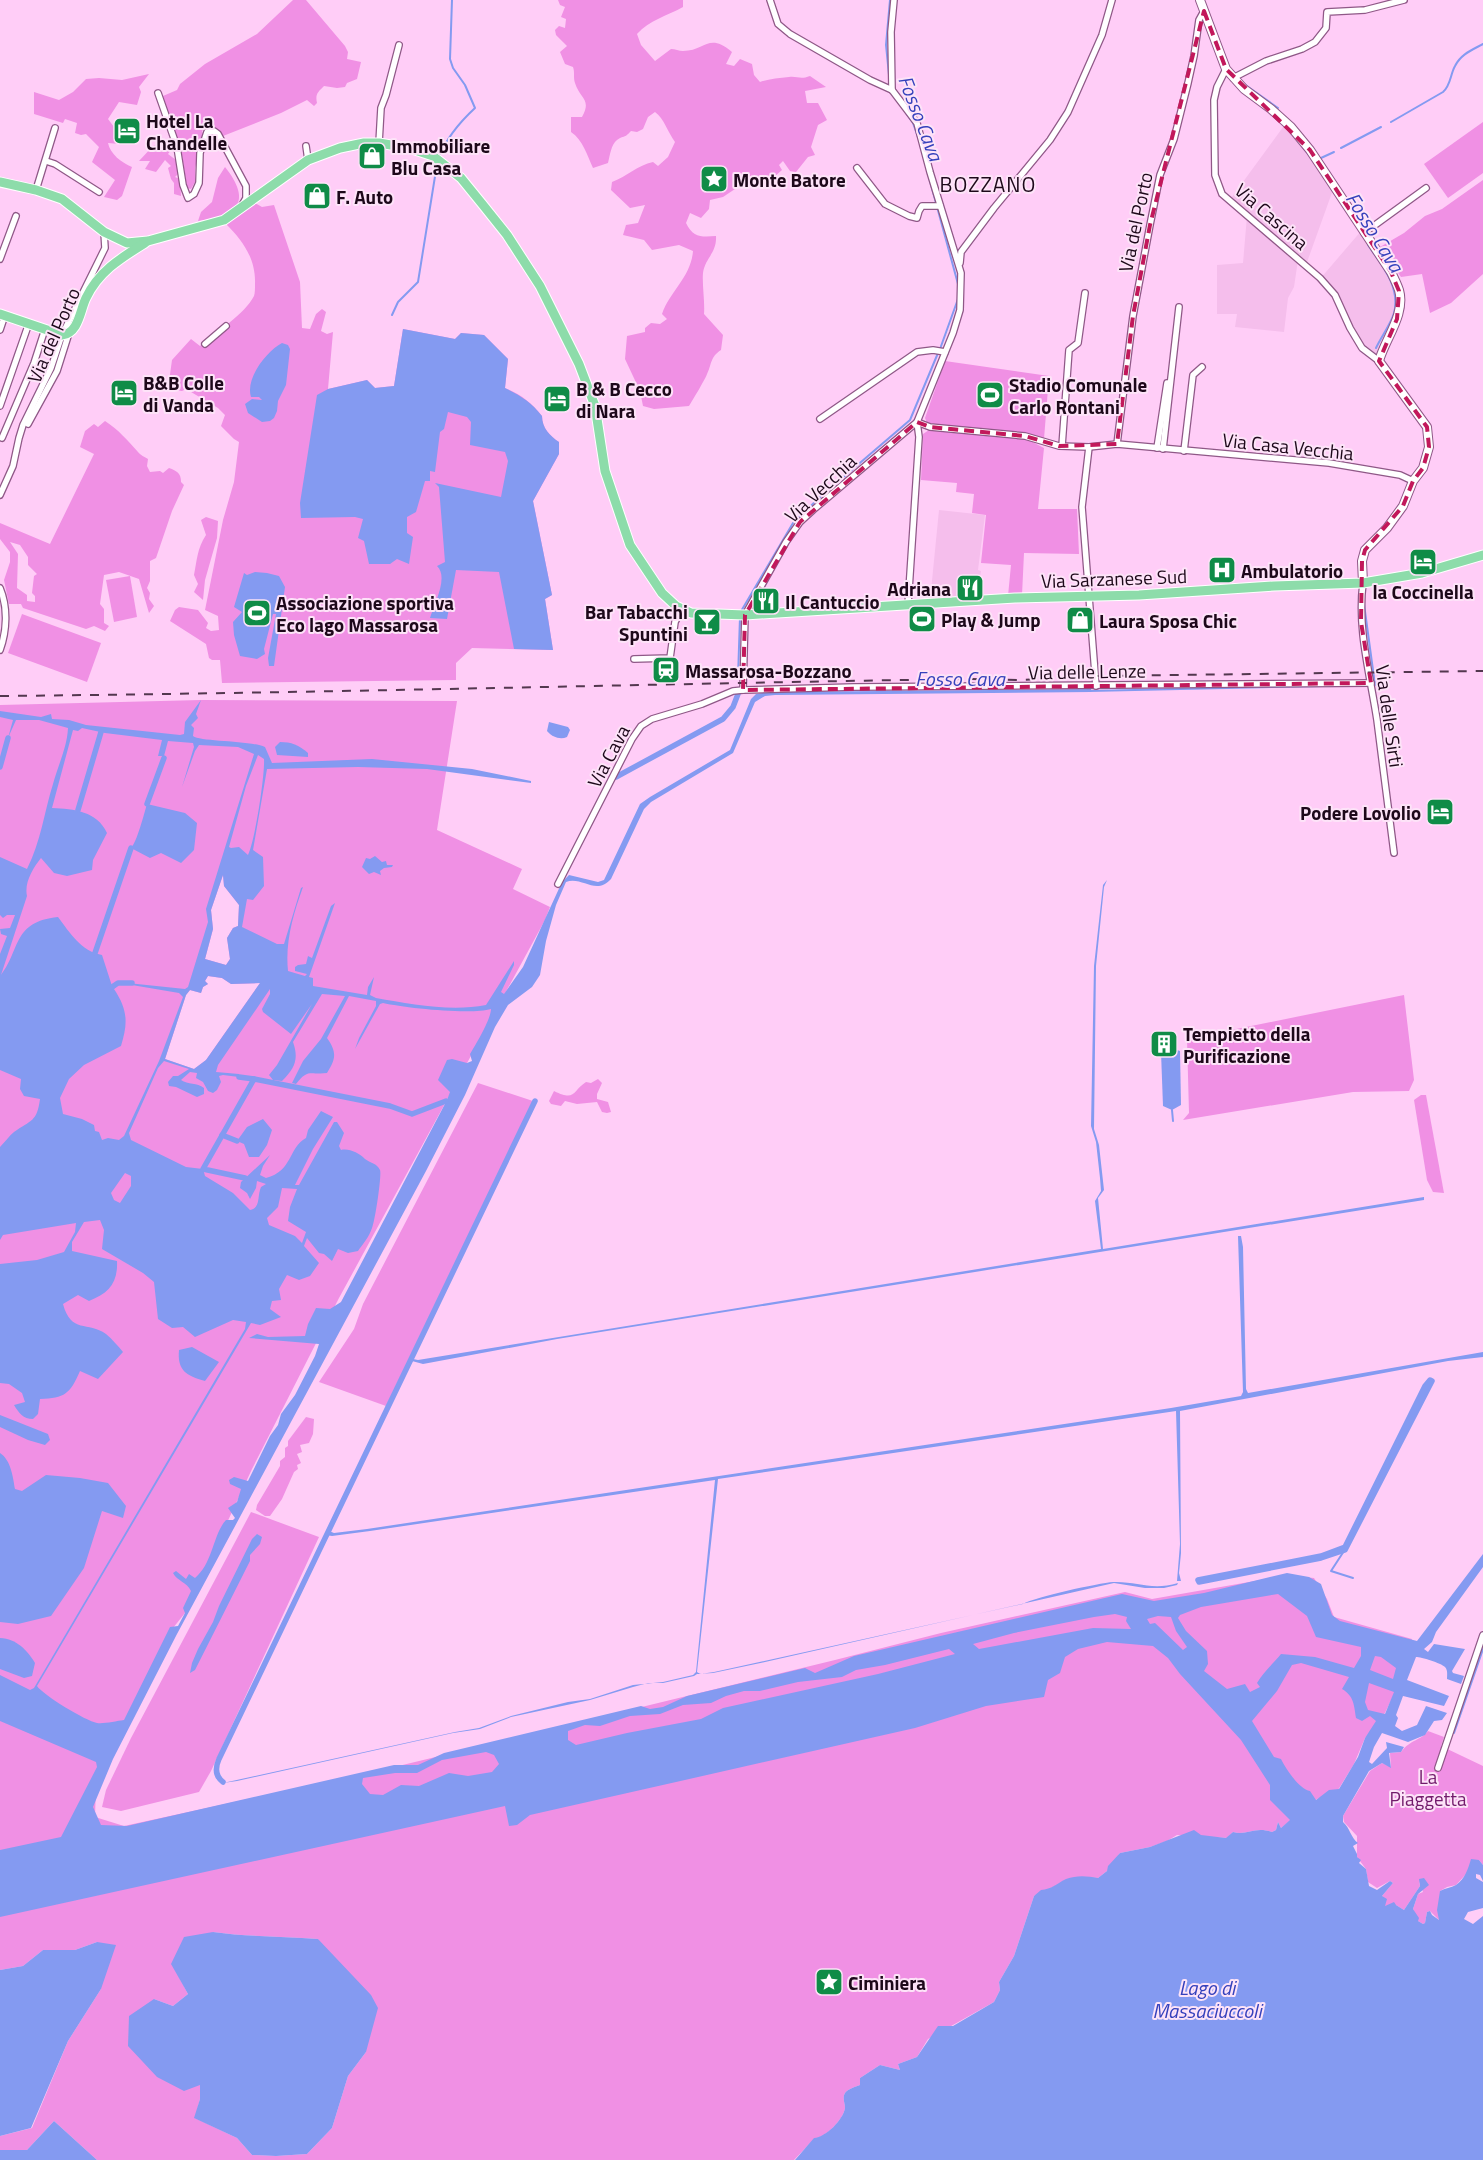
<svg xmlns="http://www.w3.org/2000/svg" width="1483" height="2160" font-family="'Titillium Web',sans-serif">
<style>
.built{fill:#f5beec}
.green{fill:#f090e4;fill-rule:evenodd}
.water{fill:#849af1;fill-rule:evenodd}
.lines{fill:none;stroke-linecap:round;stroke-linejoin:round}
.stream{stroke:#849af1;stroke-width:2}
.canal{stroke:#849af1;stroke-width:5.5}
.street-casing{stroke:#8f5887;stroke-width:8}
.secondary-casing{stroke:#8f5887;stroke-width:10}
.primary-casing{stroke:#fff;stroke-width:11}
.street{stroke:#fff;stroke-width:5.5}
.secondary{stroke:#fff;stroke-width:8}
.primary{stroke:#8ddcaa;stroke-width:9}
.rail{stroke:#53374f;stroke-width:2;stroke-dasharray:9 9;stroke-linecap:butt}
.marked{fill:none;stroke:#c2185b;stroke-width:4;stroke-dasharray:10 6;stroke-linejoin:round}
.labels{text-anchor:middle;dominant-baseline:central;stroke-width:4;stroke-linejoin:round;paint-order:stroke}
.poi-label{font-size:19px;font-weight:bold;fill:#1d081a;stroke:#fde3f8;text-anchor:start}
.street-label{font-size:19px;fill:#1d081a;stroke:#fde3f8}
.park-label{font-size:19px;fill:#721a6b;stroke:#fde3f8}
.water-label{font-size:20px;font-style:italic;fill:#3541bc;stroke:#fde3f8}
.quarter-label{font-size:21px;letter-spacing:1px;fill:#1d081a;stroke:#fde3f8}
</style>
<rect width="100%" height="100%" fill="#ffcdf7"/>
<!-- built -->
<g class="built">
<path d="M1286,123L1334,187L1306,265L1298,260L1294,287L1288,298L1284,332L1235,327L1237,314H1217V265L1243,263L1247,216L1229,201Z"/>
<path d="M1362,230L1391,272L1401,303L1379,361L1362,348L1335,295L1320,279Z"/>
<path d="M939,510L985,515L978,570L981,571L977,598L930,601Z"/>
</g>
<!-- green -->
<g class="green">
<path d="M293,0H306L345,46L348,52L347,59L361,62L357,79L347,83L345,87L337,88L324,86C318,92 315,94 317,103L314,106L307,100L281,113L223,136L216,128H205L202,131L203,136L195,168V182L191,189L187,188L182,155L163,96L177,90L180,84L205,64L257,34Z"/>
<path d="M558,0H683V7C667,16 649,20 637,34L641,45L655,61L671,49C675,49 679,51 683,51C706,51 708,32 732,52L726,64L734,66L740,59L752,64L754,75L760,82C769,79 779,78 789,77C798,76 800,80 810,76L826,87L805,91L807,103H818L827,120L818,125L811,147L815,155L808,157L796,172L790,171L783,161L779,165L782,170L766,184H748L735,189L723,197L710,200L709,209L701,218L690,213L686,223C693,238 702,237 716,236C717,253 705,258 703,273C702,284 705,302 704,314L723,335L721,350C710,357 712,364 707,374C706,378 691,403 689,406L654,409L643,406L640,391L625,359L627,336L645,332V328L651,323L660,324L667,319L662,314C670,291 691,277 693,251L679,245L652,250L644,240L623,235L626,225L638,223L645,205L630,208L611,190L612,182C626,177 638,165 653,162L658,166L668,157L675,142C668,133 664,118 655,112L648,117L643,129L637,132L631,131C624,139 624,135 617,140C611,145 610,155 608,163L593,168C587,155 583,140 571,132V117H582C592,99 580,99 575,83C573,78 575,72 573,67L565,64L560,52L567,46L556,35L555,30L559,26L565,28L566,19L561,17L565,7L560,5Z"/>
<path d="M149,74L139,87L141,92L137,105L119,102L108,119L123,139L120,144L108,143C110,154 122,163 132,167L122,196L117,200L104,197L115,180L92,162L99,147L86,134L81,135L75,133L77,123L65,119L63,123L34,114V92L59,100L73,92L86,79L99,78L122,80Z"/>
<path d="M1483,122V173L1448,198L1424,164Z"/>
<path d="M170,139L174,146L168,154L176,160L178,174L175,177L180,179L181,196L174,194V183L171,179L168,168L171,166L165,160L156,172L145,169L150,161H139L153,146Z"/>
<path d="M225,167C253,202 237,217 198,221L201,212L212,202L218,178Z"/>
<path d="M1483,180V274L1451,303L1430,313L1422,274L1401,277L1380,247L1404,233L1425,216L1442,209Z"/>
<path d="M255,203L262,207L274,205L300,282L302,328L310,329L316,314L322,309L326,312L321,331L327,334L333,332L328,389L367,380L375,388L394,386L403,329L455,339L461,333L484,335L508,359L505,388C521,395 531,402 542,416C542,428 550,436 559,442V454L533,501L552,595L545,599L553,650L472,648L456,663V680L222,683L220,660H212L209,658L206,644L170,621L175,610L179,607L198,610L208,623L206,628L211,631L219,630L218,616L205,610L223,520L234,482L239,442L234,439L221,426L225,415L218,408L186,389L182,391L168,389L172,360L191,339L200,346C216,332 245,314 254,296C255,293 255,288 255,284C256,259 243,241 226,224Z"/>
<path d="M945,361L1049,376L1044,439L927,423L925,418Z"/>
<path d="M105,421C119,430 127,440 138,452C140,455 145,457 148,459L147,466L150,472L160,471L163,473L169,468C177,471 181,473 181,482L184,485L172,511L156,558L150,561V581L147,588L150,593L149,599L154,606L149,613L139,579L119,572L104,575L100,604L104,609V623L109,626L105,631L94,626L86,629L23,608L21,604H9L4,580L10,562V552L0,539V523L50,544L94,454L80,447L85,431L94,424L98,427ZM10,542L20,545L28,557V565L37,574L34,576L32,593L35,596V602L27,601V595L17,588L18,554Z"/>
<path d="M929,430L1025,438L1044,448L1038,509H1077L1079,554L1024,553L1022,595L1008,596L1011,565L981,563L986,515L972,513L974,494L956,492L957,483L921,480L923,434Z"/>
<path d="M206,517L218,521L217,538L205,580L203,600L194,592L198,584L194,575C197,560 197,549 206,535L201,520Z"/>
<path d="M130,576L137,617L114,622L106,580Z"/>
<path d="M22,614L101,643L87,682L8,653Z"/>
<path d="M201,700L457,701L437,830L522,869L513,889L550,907L545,920L339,1298L252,1469L185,1613L169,1633L96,1784L95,1817L124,1826L386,1769L835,1660L941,1633L1125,1592L1152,1599L1278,1577L1293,1576L1314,1578L1327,1599L1334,1617L1412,1639L1394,1694L1385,1713L1365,1738L1354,1764L1338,1790L1317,1799L1281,1828L1278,1822L1276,1830L1272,1832C1254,1826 1247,1836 1233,1832L1227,1838L1177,1835L1167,1841L1150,1847L1120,1853L1107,1871L1098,1878C1067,1874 1061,1885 1034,1896L1014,1956L999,1982L1000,1990L994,2002L928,2039L917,2057L898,2064L900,2070L880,2065L860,2078V2085C855,2087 848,2089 845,2093C842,2098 845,2103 845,2108C843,2120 826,2137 814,2139L794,2160H97L54,2121L27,2150H0V2136L32,2128L68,2041L101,1989L97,1942L75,1950H43L23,1966L0,1970V705ZM223,875L224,886L239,905L238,926L233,928L227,938L230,959L226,965L205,959L213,929L211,910ZM208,976L222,978L231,984L260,983L206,1060L194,1069L165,1059L186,995L190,990L201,993L203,987L208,984L205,981ZM213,1932C248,1937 283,1936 318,1939L366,2052L348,2076L332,2128L307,2154L276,2156L252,2155L237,2138L195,2118L200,2099V2085L154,1999L173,2006L188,1994L172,1964Z"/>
<path d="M1404,995L1414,1080L1409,1091L1353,1092L1183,1120L1189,1113L1187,1039Z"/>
<path d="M598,1079L602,1083L597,1094V1099L608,1102L611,1112L607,1113L602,1112L597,1102L577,1104L565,1101L561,1106L551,1104L549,1101L554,1091C576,1102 572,1091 586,1082L591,1083Z"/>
<path d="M478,1083L533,1101L386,1406L319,1382L354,1329L363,1304Z"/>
<path d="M1421,1095H1426L1444,1193L1433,1192L1427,1180L1414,1100Z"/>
<path d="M306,1417L314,1419L313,1434L309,1443L300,1445L302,1452L297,1454L301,1463L297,1465L298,1469L294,1472L282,1499L270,1516H265L256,1510L257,1505L280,1466V1461L285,1457V1448L288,1446V1441Z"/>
<path d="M251,1512L319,1537L211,1771L199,1792L121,1811L102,1807L106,1790L131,1738Z"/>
<path d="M1428,1731L1444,1737L1441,1746L1483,1766V1865L1479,1860L1456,1885L1447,1887L1440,1891V1921L1430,1911L1427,1912L1425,1923L1423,1924L1418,1921L1413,1909L1418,1894L1423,1892L1419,1881L1420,1886L1404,1910L1396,1905L1385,1906L1382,1896L1393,1883L1390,1881L1377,1888L1368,1882L1366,1869L1357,1857V1836L1344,1822L1343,1816L1370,1771L1382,1763L1391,1767L1390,1753L1401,1752C1411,1739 1420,1741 1428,1731Z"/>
</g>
<!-- water -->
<g class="water">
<path d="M403,329L455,339L461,333L484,335L508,359L505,388C521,396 531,402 542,416C542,428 550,436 559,442V454L533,501L552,595L545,599L553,650L514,649L499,572L456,570L447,619L430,618C434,604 449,577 437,566L445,562L439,487L435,483L501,497L508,461L505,452L470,445L471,422L467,417L448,412L444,429L440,432L435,472L430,471V481H425L416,512L407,517V533L413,537L409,564L397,559L390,564H369L364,541L358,538L363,519L355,517L301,518L300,503L317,395L328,389L367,380L375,388L394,386Z"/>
<path d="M282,343L288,345L290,349L286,385L278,401L277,411L274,418L270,421L262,422L248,413L245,404L252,399L262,400L259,397H251C245,378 267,351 282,343Z"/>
<path d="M255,572L267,573L279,576L285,587L274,666H269L268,658L276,614H273L264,649L265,654L257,659L240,656L234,635L233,622L242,612L234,607L244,573L247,575Z"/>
<path d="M1091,689V692L775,695L765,696L755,702L733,753L651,802L644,809L611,879C596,896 582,876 566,882L556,905L546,941L540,975L532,987L508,1005L495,1027L465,1095L426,1171L177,1634L113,1759L93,1807L101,1825L127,1826L394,1765H418L444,1753L641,1706L650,1709L663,1707L687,1696L805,1668L815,1673L854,1656L1122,1594L1154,1601L1204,1593L1287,1573L1309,1577L1321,1584L1332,1615L1340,1621L1417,1641L1483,1554V1567L1436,1632L1432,1642L1424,1649L1428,1652L1434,1644L1465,1649L1452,1671L1453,1673L1464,1676L1461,1684L1447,1679C1447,1675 1448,1670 1445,1667C1441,1663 1421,1657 1416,1657L1407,1680L1449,1696L1444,1706L1403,1696L1396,1715L1398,1718L1395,1726L1402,1731L1417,1725L1426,1706L1447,1713L1442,1720L1434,1721L1425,1735L1408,1742L1382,1733L1374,1747L1369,1762L1372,1764L1387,1748L1386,1742L1404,1747L1401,1752L1389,1753L1391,1768L1382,1763L1369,1771L1343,1816V1822C1350,1828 1351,1838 1358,1843L1353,1846L1357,1854V1857L1361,1860L1359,1863L1366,1869L1369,1886L1377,1890L1390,1881L1393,1883L1382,1896L1387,1899L1385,1906L1394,1902L1396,1905L1404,1910L1420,1886L1419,1879L1424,1878L1429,1885L1418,1894L1413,1909L1419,1918L1418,1921L1423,1924L1425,1923L1427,1912L1430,1911L1432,1915L1439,1920L1437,1910L1440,1891C1445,1888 1451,1888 1456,1885C1465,1879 1468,1869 1471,1859L1479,1860L1483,1865V1881L1480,1875L1476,1874V1878L1483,1882V1908L1468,1912L1464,1919L1473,1924L1483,1916V2160H795L814,2138C826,2137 843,2120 845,2108C845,2103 842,2098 845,2093C848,2089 855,2087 860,2085V2078L880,2065L900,2070L898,2064L917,2057L938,2026H953L994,2002L1000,1990L999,1982L1014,1956L1034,1896L1041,1890C1052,1889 1056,1884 1066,1879C1077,1875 1087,1876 1098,1878L1107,1871L1108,1866L1120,1853L1150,1847L1194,1830L1201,1835L1226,1838L1233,1832C1247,1836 1254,1826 1272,1832L1276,1830L1278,1822L1281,1828L1290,1820L1270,1800V1785L1241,1740L1180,1674L1168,1658L1153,1646L1107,1642L1078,1649L1065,1657L1060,1673L1048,1680L1044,1697L986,1706L915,1728L530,1815L517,1825L509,1826L505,1806L0,1917V1850L61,1837L97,1767L96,1762L0,1721V1675L30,1690L34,1688L245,1329L246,1322L233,1320L195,1337L183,1327L172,1328L158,1319L154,1282L143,1273L102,1249L104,1230L100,1220L84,1222L72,1242V1251L117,1261C118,1283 109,1293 89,1301L78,1295L63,1304C71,1334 88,1321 106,1334C112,1339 118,1346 123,1352L98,1379L80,1371C70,1394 65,1398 40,1399L38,1414L33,1419C23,1419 19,1413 14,1405L25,1402L22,1393L9,1384L0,1383V1264L37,1260L64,1252L75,1232L76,1223L3,1235L0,1240V1147C5,1142 9,1136 14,1132C31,1120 37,1122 40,1099L24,1096L20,1089L21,1079L0,1070V954L7,936L1,934L0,929L10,928L15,915H7L3,918L0,915V857L27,869C41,841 44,813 53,784C58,765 67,748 68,728L39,720H16L8,738L13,720L0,717V711L41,717L51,714L52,719L69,720L86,725L180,735L184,734L185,722L201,700L196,714L198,718L191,725L194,728L193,736C201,742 248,740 265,747L272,763L372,759L472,769L531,781V783L427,769L358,767L267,769L253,850L263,857L264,886L253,900L247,899L242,927L277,944H284L301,888L303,887C293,915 285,942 288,971L305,976L307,974L295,971V967L298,965L306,964L308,956L312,958L331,906L335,903L309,977L313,978V986L367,995L368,987L374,977L370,995L376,998C410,1004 451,1012 486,1005L514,961V965L501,992L504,994L523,967L562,882L569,875L598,882L604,880L640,804L650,797L730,750L751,699L756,694L769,692ZM82,728L105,733L162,740L158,756H164L168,741L193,743L194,747L182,787L195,751L199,745L238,747L254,754L206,909L208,922L188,987L185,989L118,982L112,986L102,955C81,951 70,933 58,917C12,922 21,949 1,975L27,896C24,883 33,868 41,858L54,873L67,876L92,870L93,860L107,833C97,811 74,809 52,808L73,730L78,731ZM258,755L264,759C265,775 255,841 248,855L239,847L231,848L229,847L246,786ZM223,875L224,886L239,905L238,926L233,928L227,938L230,959L226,965L205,959L213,929L211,910ZM208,976L222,978L231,984L260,983L206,1060L194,1069L165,1059L186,995L190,990L201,993L203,987L208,984L205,981ZM120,983L179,993L183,997L159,1061L124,1136L119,1140L108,1138L102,1140L99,1132L95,1131L94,1125L82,1119L63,1114L60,1098L69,1079L84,1065L121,1046C128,1023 128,1010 114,989ZM270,989V994L262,1009L263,1012L291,1034L312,1004L277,1065L269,1075L273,1080L282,1081C295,1068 299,1059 293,1042L322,994L345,996L321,1039L303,1061L292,1083L296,1084C308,1068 310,1075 327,1073C336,1059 337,1052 327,1038L349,996L376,1001V1006L359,1038L355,1049L380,1004L383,1003C405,1008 471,1015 491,1009C491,1019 475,1046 470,1054L472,1061L467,1063L452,1059L447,1060L438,1080L450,1092L447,1100L341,1302L330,1309L316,1308L308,1324L305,1336L268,1337L257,1334L249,1338L319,1344L315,1356L295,1395L281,1414L278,1425L270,1436L248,1481L234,1477L229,1480L230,1484L241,1489L237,1502L228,1508L235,1518L233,1520H226C213,1534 213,1563 195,1578L189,1574L186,1579L176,1571L173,1573C177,1581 187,1582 191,1591L183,1608L185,1613L178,1626L170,1627L124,1720C116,1721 104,1724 97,1723C86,1721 43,1695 37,1686L251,1323L260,1325L281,1317L270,1309L272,1301L281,1300L279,1289L287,1275L299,1280L310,1276L319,1263L304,1246L307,1238L319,1253L324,1254L332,1261L338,1249L348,1253L358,1251C363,1244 369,1237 372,1228C375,1222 382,1174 380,1170C377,1163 370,1163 365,1159C359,1153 349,1148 341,1150L339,1146L344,1133L337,1122H334L299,1185H295L313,1149L333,1117L321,1111L308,1130L306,1138C288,1148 293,1171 266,1178L260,1175L263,1166L270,1155L241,1182L240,1188L247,1193L250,1199L256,1188L257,1181L266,1184L261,1187C257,1196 261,1208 250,1210L233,1193L205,1176L203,1169L186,1167L131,1140L129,1133L158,1068L164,1061L189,1069L178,1076H173L168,1082L169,1086L176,1087L197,1097L204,1094V1088C197,1082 188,1085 181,1080L190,1072L197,1073L196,1078L203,1082L208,1091L213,1093L217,1090L221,1082L219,1076L223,1075L239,1077V1074L216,1072L218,1065ZM125,1173L131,1176V1186L120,1203L114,1200L111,1193ZM282,1188L297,1189L290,1207L288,1221L306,1232L302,1243L295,1236L269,1225L267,1218L278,1207ZM1278,1594L1307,1616L1316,1637L1361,1647V1656L1354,1668L1315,1657L1281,1654C1273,1664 1264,1671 1257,1683L1260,1687L1250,1692L1245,1684L1227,1689L1204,1671L1208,1664L1207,1651L1186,1631L1178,1618L1180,1615L1201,1607ZM1115,1614L1127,1617L1126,1621L1131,1629L1093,1628L979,1649L973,1644L1014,1633L1094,1617ZM1158,1616L1171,1617L1176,1631L1187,1647L1183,1650L1155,1623L1150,1624L1147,1619ZM949,1649L955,1654L878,1674L723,1708L701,1719L627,1733L576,1745L568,1740V1731L585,1725L600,1726L630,1716L660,1714L683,1705L711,1703L726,1696L744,1691H760L798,1682L842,1677L856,1670L885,1665ZM1375,1656L1381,1657L1396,1668L1393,1679L1370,1670ZM1301,1663L1349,1677L1342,1689C1354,1696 1354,1705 1356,1718L1362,1721L1370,1716L1376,1721L1365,1738L1358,1757L1339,1789L1329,1790L1316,1800L1310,1791C1299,1789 1286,1769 1281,1759L1274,1757L1252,1721L1277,1691L1292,1665ZM1369,1683L1394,1692L1385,1714L1368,1710L1365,1702ZM486,1752L494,1755L499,1764L492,1772L468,1776L449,1773L419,1786L401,1785L383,1795L370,1794L362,1784L363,1778L395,1773H417L442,1760Z"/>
<path d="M549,722L568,727L570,730L567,737C560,740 552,737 547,731Z"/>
<path d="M280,742C291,742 299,745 308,753V757L277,755L275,747Z"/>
<path d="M147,804L185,813L197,823L194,850L181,863L161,853L150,858L131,848C137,842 144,814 147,804Z"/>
<path d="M375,856L382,862L386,861L387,865H393L392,867L384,868L380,871L381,875L374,872L369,874L362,867L366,858L370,859Z"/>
<path d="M1107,880L1104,887L1096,966L1094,1129L1099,1145L1104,1190L1098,1198L1103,1249L1424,1197V1200L557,1339L423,1364L412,1361L413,1359L418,1360L1101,1249L1095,1201L1101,1191L1100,1178L1096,1142L1091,1126L1094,966L1103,885Z"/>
<path d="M1171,1048L1180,1051L1181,1105L1172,1110L1163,1106L1161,1052Z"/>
<path d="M263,1119L272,1130L267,1145L259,1157H249L244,1144L237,1141L247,1127Z"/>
<path d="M1238,1236H1241L1243,1247L1246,1389L1248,1393L1483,1352V1357L1448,1361L1180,1411L1181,1553L1179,1573L1181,1581H1177L1180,1544L1176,1411L718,1479L697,1672L700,1674L714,1672L1023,1604C1035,1597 1099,1583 1113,1582C1137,1581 1151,1591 1178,1583L1177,1585L1164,1588H1145L1114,1583L765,1662L713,1673L697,1674L694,1676L663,1683H648L633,1687L590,1700L511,1717L480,1729L453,1733L237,1781L223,1783L455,1732L479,1728L511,1716L568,1702L590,1699L633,1685L663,1682L693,1675L696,1672L715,1480L370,1531L332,1536L326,1535L329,1531L334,1533L367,1529L1171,1408L1241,1396L1243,1392Z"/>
<path d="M192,1347L219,1362L205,1381C186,1376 177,1370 179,1350Z"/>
<path d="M0,1415L48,1434L50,1440L45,1445L28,1440L0,1427Z"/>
<path d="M0,1453C11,1460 13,1477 15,1489L22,1491L46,1475L80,1478L108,1483L126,1506L123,1518L102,1511L84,1568L51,1616L18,1624L0,1622Z"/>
<path d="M257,1534L262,1537L260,1544L250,1555V1561L195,1670L190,1673L192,1663L198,1649L213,1622L219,1606L252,1539Z"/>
<path d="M0,1638C17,1639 27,1650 35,1663L32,1676L24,1678L0,1669Z"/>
<path d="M213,1932C248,1937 283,1936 318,1939L371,1995L378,2008L366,2052L348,2076L332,2128L307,2154L276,2156L252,2155L237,2138L194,2118L200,2099V2085L184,2091L157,2077L128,2046L129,2016L154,1999L173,2006L188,1994L171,1964L184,1937Z"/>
<path d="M97,1942L116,1945L101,1989L68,2041L31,2128L0,2136V1970L23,1966L43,1950H75Z"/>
<path d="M54,2121L97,2160H0V2150H27Z"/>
</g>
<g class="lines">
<!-- stream -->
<g class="stream">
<path d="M889,75L886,45L890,0"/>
<path d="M1244,84L1278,108"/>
<path d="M906,113L913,123L919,140"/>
<path d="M1391,122L1443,92C1451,85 1450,75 1455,66C1461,54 1472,50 1483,44"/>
<path d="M1293,135L1309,155"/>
<path d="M920,144L958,284"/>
<path d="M1341,148L1381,127"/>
<path d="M439,157C446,139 461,121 475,108L465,85L453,68L450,59L452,0"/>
<path d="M1321,158L1334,152"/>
<path d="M1368,245C1381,264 1401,287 1394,313C1391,324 1381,337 1376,348"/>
<path d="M392,315L398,302L418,282L437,164"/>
<path d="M940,349L958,299"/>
<path d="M1364,604L1375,685H1372"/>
<path d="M740,613L793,523L819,498L910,420L938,353"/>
<path d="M738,677L740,617"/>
<path d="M1089,691L1322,686"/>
<path d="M1172,1110L1173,1121"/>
<path d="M1344,1551L1331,1571L1353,1578"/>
<path d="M1454,1733L1483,1649"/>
</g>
<!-- canal -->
<g class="canal">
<path d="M0,767L8,738"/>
<path d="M616,777L723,719L733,707L738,694"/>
<path d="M147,804L164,758"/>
<path d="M78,810L101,732"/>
<path d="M95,953L131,848"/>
<path d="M112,987L118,983H132"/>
<path d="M239,1077L254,1079"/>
<path d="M222,1135L237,1141"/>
<path d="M245,1178L203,1169L254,1079L390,1106L412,1114L446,1101"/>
<path d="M1430,1380L1432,1381L1345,1550L1321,1558L1199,1582L1198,1580L1321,1556L1345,1547L1425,1386Z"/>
<path d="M223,1782C215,1776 215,1768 219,1759L535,1101"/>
</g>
<defs>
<g id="street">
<path d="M770,0L778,24L790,34L870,80L892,90"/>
<path d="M894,0L891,32L892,90L917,123L930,172L961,273L960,310L953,333L917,422L919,437L908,605"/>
<path d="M1226,69L1217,87L1214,100L1215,175L1222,194L1320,278L1335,295L1350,328L1362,348L1379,361"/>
<path d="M1233,78L1266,61L1302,49L1315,42L1326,28L1327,12L1365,10L1404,0"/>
<path d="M158,93L177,147L183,185L188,198L194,194L199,183L200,153L207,132L214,131L218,134L246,186V198L242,205"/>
<path d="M379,143L381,108L386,95L399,45"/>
<path d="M306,146L308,160"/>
<path d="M46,161L55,164L99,192"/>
<path d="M857,168L885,204L909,216L917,218L919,211L922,206H940"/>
<path d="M36,190L55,128"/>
<path d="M1364,233L1426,188"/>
<path d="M0,259L16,216"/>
<path d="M960,263L961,252L994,208L1050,140L1068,112L1102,35L1112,0"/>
<path d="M0,330L5,315"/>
<path d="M205,344L226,326"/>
<path d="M0,406L29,323"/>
<path d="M820,419L917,352L933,350L945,352"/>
<path d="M28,424L57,371L69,333"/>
<path d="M2,438L34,363L45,329"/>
<path d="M1117,444L1133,316L1150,225L1160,175L1174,139L1188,83L1194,56L1199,20L1204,11"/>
<path d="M1062,446L1069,350L1078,343L1085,293"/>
<path d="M1089,447L1082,507L1096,686"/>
<path d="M1157,448L1167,383"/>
<path d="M1163,449L1179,307"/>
<path d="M1184,451L1193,375L1202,367"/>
<path d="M0,495L13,466L19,438L23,425L51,368L62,335L105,248L104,232"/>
<path d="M1363,583C1357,629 1370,674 1377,720C1383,764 1388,809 1394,853"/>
<path d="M0,588C8,607 7,631 0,650"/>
<path d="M634,659L670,658L675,622L682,609"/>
<path d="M743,690L745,615L786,542L800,522L813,510L917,422L930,427L1025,436L1059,446L1089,447L1117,444L1329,463L1400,475L1413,481"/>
<path d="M558,884L632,739L641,726L652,719L702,704L733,691L743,690L854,687L1371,683"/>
<path d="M1438,1768L1483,1635"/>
</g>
<path id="secondary" d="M1200,0L1226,69L1244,89L1271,109L1291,127L1310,150L1391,272C1394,278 1397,284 1399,290C1406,314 1385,339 1379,361L1427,427L1429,447L1423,468L1413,481L1403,506L1387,528L1365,550L1362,561L1363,583"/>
<g id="primary">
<path d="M0,182L36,190L62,199L104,232L127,243L148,241L224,220L308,160L340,148L364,143H379L409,148L433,156L461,178L483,205L507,235L540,286L579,364L595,406L605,471L630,545L662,593L676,606L691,613L745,615L1015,598L1139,595L1274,586L1363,583L1422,573L1483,555"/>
<path d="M0,314L62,335C79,333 80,310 86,298C99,271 121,258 145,243"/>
</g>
</defs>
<!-- street casing -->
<use href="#street" class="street-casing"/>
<!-- secondary casing -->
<use href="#secondary" class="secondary-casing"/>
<!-- primary casing -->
<use href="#primary" class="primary-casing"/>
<!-- street -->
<use href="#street" class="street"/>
<!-- secondary -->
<use href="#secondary" class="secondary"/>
<!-- primary -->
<use href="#primary" class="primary"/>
<!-- rail -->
<path class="rail" d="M0,696C322,693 643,684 965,679L1022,680L1100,676L1483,671"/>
</g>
<!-- marked area -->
<path class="marked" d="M1204,11L1226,69L1310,150L1391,272L1399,291L1397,319L1379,361L1427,427L1429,447L1423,468L1413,481L1403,506L1365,550L1362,561L1361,622L1371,683L743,690L745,615L800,522L917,422L930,427L1025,436L1059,446L1117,444L1133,316L1150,225Z"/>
<!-- icons -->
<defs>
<symbol id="hotel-square" viewBox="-11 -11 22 22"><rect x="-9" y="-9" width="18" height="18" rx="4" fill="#0f8c47" stroke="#fde3f8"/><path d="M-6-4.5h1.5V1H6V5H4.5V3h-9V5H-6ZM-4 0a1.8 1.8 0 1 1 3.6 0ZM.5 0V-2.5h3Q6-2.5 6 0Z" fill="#fff"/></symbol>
<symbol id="shop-square" viewBox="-11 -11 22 22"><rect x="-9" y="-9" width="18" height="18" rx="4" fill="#0f8c47" stroke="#fde3f8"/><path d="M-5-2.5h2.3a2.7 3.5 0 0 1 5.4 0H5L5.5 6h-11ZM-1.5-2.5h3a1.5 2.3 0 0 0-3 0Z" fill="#fff"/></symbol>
<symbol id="sight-square" viewBox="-11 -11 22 22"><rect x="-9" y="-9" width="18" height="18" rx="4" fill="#0f8c47" stroke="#fde3f8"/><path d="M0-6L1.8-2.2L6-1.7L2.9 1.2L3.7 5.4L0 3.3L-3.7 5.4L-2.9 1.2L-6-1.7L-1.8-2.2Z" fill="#fff"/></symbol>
<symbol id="stadium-square" viewBox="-11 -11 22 22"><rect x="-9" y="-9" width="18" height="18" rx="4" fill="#0f8c47" stroke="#fde3f8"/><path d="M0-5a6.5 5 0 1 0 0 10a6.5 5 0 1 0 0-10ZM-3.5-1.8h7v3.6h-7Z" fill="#fff"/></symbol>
<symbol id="hospital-square" viewBox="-11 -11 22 22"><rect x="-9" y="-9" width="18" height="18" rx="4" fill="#0f8c47" stroke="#fde3f8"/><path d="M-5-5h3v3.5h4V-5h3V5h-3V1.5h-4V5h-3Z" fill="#fff"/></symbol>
<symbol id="restaurant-square" viewBox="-11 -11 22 22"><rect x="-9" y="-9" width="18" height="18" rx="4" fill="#0f8c47" stroke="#fde3f8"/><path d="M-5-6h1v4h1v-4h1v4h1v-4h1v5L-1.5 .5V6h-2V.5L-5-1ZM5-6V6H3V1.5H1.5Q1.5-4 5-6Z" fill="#fff"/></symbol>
<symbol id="bar-square" viewBox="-11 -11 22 22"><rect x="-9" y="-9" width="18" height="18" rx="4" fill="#0f8c47" stroke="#fde3f8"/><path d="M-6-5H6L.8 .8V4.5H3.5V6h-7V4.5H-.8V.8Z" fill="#fff"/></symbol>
<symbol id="station-square" viewBox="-11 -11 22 22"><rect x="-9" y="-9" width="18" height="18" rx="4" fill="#0f8c47" stroke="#fde3f8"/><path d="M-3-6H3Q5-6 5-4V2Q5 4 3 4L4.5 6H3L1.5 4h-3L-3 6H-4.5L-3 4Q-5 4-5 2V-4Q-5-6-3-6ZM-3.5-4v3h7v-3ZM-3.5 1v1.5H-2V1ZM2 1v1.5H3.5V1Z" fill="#fff"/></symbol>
<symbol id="building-square" viewBox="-11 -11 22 22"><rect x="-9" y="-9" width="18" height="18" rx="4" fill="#0f8c47" stroke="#fde3f8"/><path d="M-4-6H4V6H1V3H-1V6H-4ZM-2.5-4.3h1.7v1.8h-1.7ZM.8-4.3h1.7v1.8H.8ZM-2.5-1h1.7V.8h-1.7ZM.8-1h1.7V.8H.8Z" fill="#fff"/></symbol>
</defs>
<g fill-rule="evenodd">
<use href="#hotel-square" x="111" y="115" width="32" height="32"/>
<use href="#shop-square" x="356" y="140" width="32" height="32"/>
<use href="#sight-square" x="698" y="163" width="32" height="32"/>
<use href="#shop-square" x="301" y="180" width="32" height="32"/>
<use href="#hotel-square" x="108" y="377" width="32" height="32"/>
<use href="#stadium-square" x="974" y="379" width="32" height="32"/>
<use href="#hotel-square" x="541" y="383" width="32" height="32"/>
<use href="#hotel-square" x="1407" y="546" width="32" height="32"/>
<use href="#hospital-square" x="1206" y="554" width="32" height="32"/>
<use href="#restaurant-square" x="954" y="572" width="32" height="32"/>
<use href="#restaurant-square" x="750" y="585" width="32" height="32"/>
<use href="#stadium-square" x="241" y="597" width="32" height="32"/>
<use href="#stadium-square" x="906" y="603" width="32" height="32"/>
<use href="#shop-square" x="1064" y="604" width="32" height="32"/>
<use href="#bar-square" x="691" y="606" width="32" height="32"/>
<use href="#station-square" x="650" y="654" width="32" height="32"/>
<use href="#hotel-square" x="1424" y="796" width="32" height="32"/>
<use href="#building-square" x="1148" y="1028" width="32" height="32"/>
<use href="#sight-square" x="813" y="1966" width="32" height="32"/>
</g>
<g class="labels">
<!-- poi labels -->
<g class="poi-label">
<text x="146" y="120">Hotel La<tspan x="146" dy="22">Chandelle</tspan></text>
<text x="391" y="145">Immobiliare<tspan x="391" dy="22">Blu Casa</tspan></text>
<text x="733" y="179">Monte Batore</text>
<text x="336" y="196">F. Auto</text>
<text x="143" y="382">B&amp;B Colle<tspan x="143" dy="22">di Vanda</tspan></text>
<text x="1009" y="384">Stadio Comunale<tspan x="1009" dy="22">Carlo Rontani</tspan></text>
<text x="576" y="388">B &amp; B Cecco<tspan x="576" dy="22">di Nara</tspan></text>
<text x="1241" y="570">Ambulatorio</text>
<text x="951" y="588" text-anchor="end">Adriana</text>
<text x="1423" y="591" text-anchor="middle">la Coccinella</text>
<text x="785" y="601">Il Cantuccio</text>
<text x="276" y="602">Associazione sportiva<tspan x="276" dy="22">Eco lago Massarosa</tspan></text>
<text x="688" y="611" text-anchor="end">Bar Tabacchi<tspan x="688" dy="22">Spuntini</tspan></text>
<text x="941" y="619">Play &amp; Jump</text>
<text x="1099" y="620">Laura Sposa Chic</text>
<text x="685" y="670">Massarosa-Bozzano</text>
<text x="1421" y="812" text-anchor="end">Podere Lovolio</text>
<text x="1183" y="1033">Tempietto della<tspan x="1183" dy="22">Purificazione</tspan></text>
<text x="848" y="1982">Ciminiera</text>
</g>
<!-- street labels -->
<g class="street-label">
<text transform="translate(1272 216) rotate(41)">Via Cascina</text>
<text transform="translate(1135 222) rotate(-78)">Via del Porto</text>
<text transform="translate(53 335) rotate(-66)">Via del Porto</text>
<text transform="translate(1288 446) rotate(6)">Via Casa Vecchia</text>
<text transform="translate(820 488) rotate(-43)">Via Vecchia</text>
<text transform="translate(1114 578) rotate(-2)">Via Sarzanese Sud</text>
<text transform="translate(1087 671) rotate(-1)">Via delle Lenze</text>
<text transform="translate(1390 716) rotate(82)">Via delle Sirti</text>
<text transform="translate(608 756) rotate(-62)">Via Cava</text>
</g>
<!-- park labels -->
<g class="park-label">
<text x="1428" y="1776">La<tspan x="1428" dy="22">Piaggetta</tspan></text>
</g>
<!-- water labels -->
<g class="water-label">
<text transform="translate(921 118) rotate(69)">Fosso Cava</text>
<text transform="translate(1375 232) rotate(58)">Fosso Cava</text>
<text x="960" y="678">Fosso Cava</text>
<text x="1207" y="1987">Lago di<tspan x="1207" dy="23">Massaciuccoli</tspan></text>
</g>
<!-- quarter labels -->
<g class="quarter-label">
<text x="988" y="184">BOZZANO</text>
</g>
</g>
</svg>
